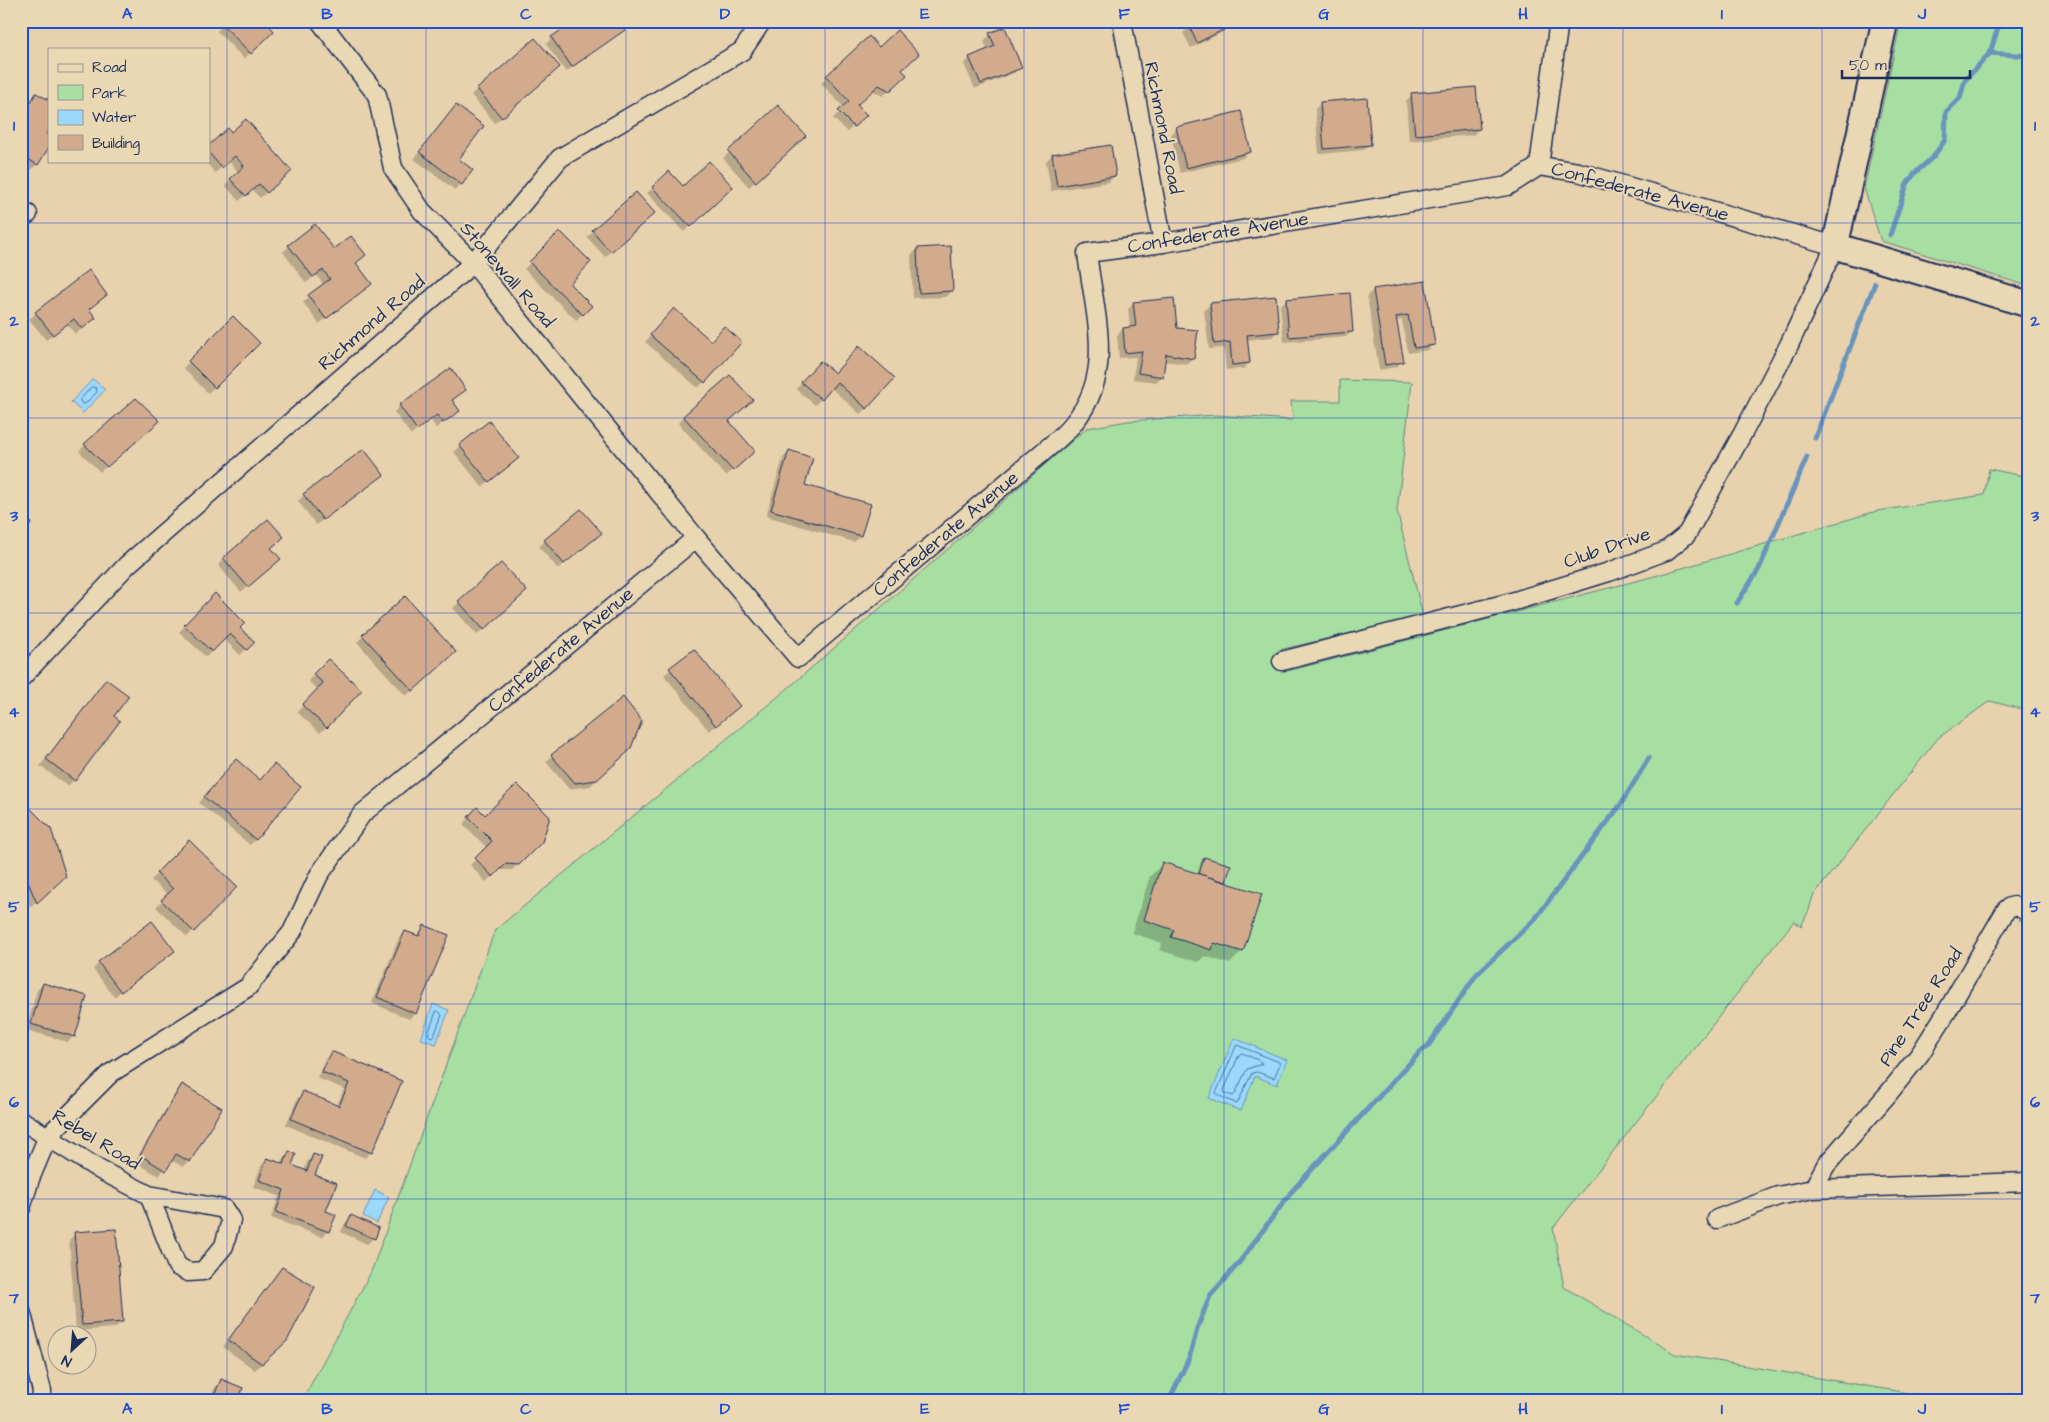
<svg xmlns="http://www.w3.org/2000/svg" width="2049" height="1422" font-family="'Architects Daughter',sans-serif">
<style>
.green{fill:#a7dea2;stroke:#618680}
.water{fill:#9bd8fc;stroke:#6894bd}
.shadow{fill:#0003}
.lines{fill:none;stroke-linecap:round;stroke-linejoin:round}
.shore{stroke:#4e739d;stroke-width:1}
.stream{stroke:#6894bd;stroke-width:5}
.building{fill:#d2ab8c;stroke:#1b2f5e}
.street-casing{stroke:#1b2f5e;stroke-width:21}
.secondary-casing{stroke:#1b2f5e;stroke-width:29}
.street{stroke:#ead8b5;stroke-width:18}
.secondary{stroke:#ead8b5;stroke-width:25}
.grid{fill:none;stroke:#1d4ed8;stroke-width:1;stroke-opacity:0.55}
.labels{text-anchor:middle;dominant-baseline:central;stroke-width:4;stroke-linejoin:round;paint-order:stroke}
.street-label{font-size:19px;fill:#1b2f5e;stroke:#ead8b5}
.neatline{fill:none;stroke:#1d4ed8;stroke-width:2}
.grid-label{font-size:16px;text-anchor:middle;font-weight:bold;fill:#1d4ed8}
</style>
<rect width="100%" height="100%" fill="#e8d1ad"/>
<filter id="ink" filterUnits="userSpaceOnUse"><feTurbulence type="fractalNoise" baseFrequency=".02" numOctaves="2"/><feDisplacementMap in="SourceGraphic" scale="10" xChannelSelector="R" yChannelSelector="G"/><feConvolveMatrix kernelMatrix="1 2 1 2 8 2 1 2 1" color-interpolation-filters="sRGB"/></filter>
<g filter="url(#ink)">
<!-- green -->
<g class="green">
<path d="M1901,21L2028,22V286L1881,241L1864,188Z"/>
<path d="M1340,380L1412,382L1397,511L1423,616L1279,650L1284,672L1655,576L1877,511L1984,495L1989,469L2028,477V711L1990,701L1938,738L1813,896L1809,910L1801,926L1794,921L1553,1228L1564,1287L1675,1354L1938,1398L2028,1393V1401H302L371,1272L495,930L786,690L1087,428L1128,421L1216,415L1293,420L1291,401H1340Z"/>
</g>
<!-- water -->
<g class="water">
<path d="M93,379L105,390L83,413L71,402Z"/>
<path d="M433,1004L449,1010L436,1044L421,1039Z"/>
<path d="M1234,1038L1287,1060L1277,1085L1255,1076L1241,1111L1209,1098Z"/>
<path d="M375,1190L389,1197L377,1223L363,1216Z"/>
</g>
<!-- shadow -->
<g class="shadow">
<path d="M227,21L273,31L244,59L217,31Z"/>
<path d="M647,21H663L650,28Z"/>
<path d="M976,21H983L979,25Z"/>
<path d="M1189,21H1227L1229,26L1223,32L1191,48L1183,33L1191,25Z"/>
<path d="M623,30L566,72L546,44L552,38Z"/>
<path d="M990,35L1020,67L1014,73L975,89L964,64L970,58L988,51L984,41Z"/>
<path d="M869,38L900,70L899,81L883,96L872,90L856,105L859,121L847,132L833,118L844,108L821,83Z"/>
<path d="M553,73L495,123L471,95L477,89Z"/>
<path d="M37,94L45,134L37,164L31,170L21,164V116L31,100Z"/>
<path d="M1412,95L1479,129L1473,135L1409,141L1406,101Z"/>
<path d="M1321,103L1370,144L1364,150L1319,154L1315,109Z"/>
<path d="M456,107L457,159L461,184L455,190L414,159Z"/>
<path d="M778,107L799,142L749,187L723,158Z"/>
<path d="M1177,128L1249,152L1243,158L1180,173L1171,135Z"/>
<path d="M228,130L284,177L260,198L252,190L239,201L225,185L239,173L229,161L215,173L205,161H209V147Z"/>
<path d="M1052,155L1115,175L1109,182L1051,191L1046,161Z"/>
<path d="M653,188H682L726,193L684,232L647,193Z"/>
<path d="M636,193L648,219L605,257L587,237Z"/>
<path d="M560,233L568,284L591,306L576,320L524,269Z"/>
<path d="M289,246L333,251L355,263L371,284L319,324L303,302L324,285L316,275L306,283L283,252Z"/>
<path d="M918,249L952,291L946,297L913,298L911,255Z"/>
<path d="M89,272V324L75,334L67,324L46,340L29,319Z"/>
<path d="M1424,282L1434,344L1428,350L1408,353L1402,320L1396,321L1402,361L1396,367L1379,370L1367,296L1373,290Z"/>
<path d="M1286,300L1352,331L1346,337L1284,342L1280,306Z"/>
<path d="M1134,303L1176,329L1193,358L1187,364L1164,361L1162,376L1156,382L1133,379L1136,357L1119,358L1117,335L1123,329L1130,328L1128,309Z"/>
<path d="M1211,304L1278,331L1272,337L1247,340L1249,363L1243,369L1226,370L1224,348L1209,349L1204,310Z"/>
<path d="M668,316L704,382L698,388L645,342Z"/>
<path d="M233,318L259,343L208,393L183,368Z"/>
<path d="M820,362L866,408L860,414L831,388L815,405L796,389Z"/>
<path d="M464,390L451,401L458,411L436,428L431,420L411,435L394,412L400,406Z"/>
<path d="M684,417L727,422L748,457L726,476L678,423Z"/>
<path d="M152,427L100,472L79,451L85,445Z"/>
<path d="M460,446L511,464L482,487L454,452Z"/>
<path d="M789,452L803,486L860,536L854,542L766,516L783,458Z"/>
<path d="M382,475L316,525L298,501L304,495Z"/>
<path d="M268,521L269,548L273,565L241,592L218,565Z"/>
<path d="M594,539L558,569L539,547L545,541Z"/>
<path d="M500,564L519,597L477,635L453,608Z"/>
<path d="M215,595L238,628L253,642L240,655L224,639L206,657L179,632Z"/>
<path d="M405,597L449,658L406,696L357,642Z"/>
<path d="M693,651L732,712L709,731L664,675Z"/>
<path d="M322,666L326,727L320,733L297,712L318,690L308,681Z"/>
<path d="M106,680L112,716L74,780L68,786L40,766Z"/>
<path d="M552,756H623L590,786L569,789L546,762Z"/>
<path d="M230,767L256,839L250,845L199,803Z"/>
<path d="M21,800L59,882L30,907L21,886Z"/>
<path d="M477,809L485,816L541,841L512,870H498L486,882L470,865L487,848L463,824Z"/>
<path d="M189,842L235,887L187,937L156,907L168,895L151,880Z"/>
<path d="M1204,858L1229,866L1223,883L1242,951L1230,964L1205,956L1198,962L1159,950L1162,943L1132,933L1150,876L1163,864L1197,875L1201,861Z"/>
<path d="M424,926L415,1013L409,1019L372,1003L399,938L405,932L416,937Z"/>
<path d="M173,951L114,997L93,969L99,963Z"/>
<path d="M43,984L74,1036L68,1042L26,1030L37,990Z"/>
<path d="M331,1053L400,1081L371,1152L365,1158L286,1125L297,1099L303,1093L336,1107L344,1089L317,1078L325,1059Z"/>
<path d="M182,1086L189,1161L183,1167L171,1160L159,1176L135,1162L176,1092Z"/>
<path d="M289,1153L291,1166L304,1171L307,1162L313,1155V1176L325,1212L328,1231L322,1237L271,1218L279,1196L253,1187L261,1166L267,1159L281,1164L283,1159Z"/>
<path d="M351,1217L374,1238L367,1244L341,1232L345,1223Z"/>
<path d="M75,1234L122,1322L115,1328L76,1331L69,1240Z"/>
<path d="M276,1275L279,1347L255,1370L223,1347Z"/>
<path d="M221,1381L237,1401H209L215,1387Z"/>
</g>
<g class="lines">
<!-- shore -->
<g class="shore">
<path d="M92,387L96,388L97,392L85,404H82L80,400Z"/>
<path d="M438,1011L442,1015L434,1036L431,1037L428,1034L436,1012Z"/>
<path d="M1237,1045L1279,1062L1280,1064L1274,1078L1257,1072L1252,1073L1237,1104L1216,1094Z"/>
<path d="M1242,1053L1260,1061L1262,1064L1247,1069L1235,1094L1233,1096L1225,1093L1224,1090L1239,1055Z"/>
</g>
<!-- stream -->
<g class="stream">
<path d="M1990,53L2028,56"/>
<path d="M1890,235L1907,184L1915,173L1933,157L1945,140L1946,112L1960,98L1965,80L1990,53L2000,21"/>
<path d="M1815,438L1875,283"/>
<path d="M1737,603L1759,569L1807,457"/>
<path d="M1169,1401L1189,1358L1198,1326L1210,1296L1238,1264L1292,1191L1421,1051L1428,1046L1476,975L1535,919L1562,883L1621,804L1649,758"/>
</g>
</g>
<!-- building -->
<g class="building">
<path d="M226,21H265L274,31L251,54L222,24Z"/>
<path d="M575,21H619L625,30L572,67L551,37Z"/>
<path d="M1193,21H1228L1231,26L1197,43L1189,26Z"/>
<path d="M1005,27L1022,68L981,84L969,57L995,46L989,33Z"/>
<path d="M897,30L919,54L902,70L907,75L890,91L879,85L857,105L867,115L854,127L838,111L849,101L826,76L869,36L879,47Z"/>
<path d="M535,38L560,67L502,118L477,89Z"/>
<path d="M1476,87L1480,129L1415,135L1411,93Z"/>
<path d="M36,93L49,100V130L46,134L49,135V147L38,165L21,155V119Z"/>
<path d="M1367,98L1371,145L1324,149L1320,102Z"/>
<path d="M456,105L484,126L459,159L473,170L462,185L419,152Z"/>
<path d="M778,105L806,136L756,182L728,151Z"/>
<path d="M1241,111L1251,152L1186,168L1176,127Z"/>
<path d="M246,119L292,171L267,193L259,184L246,196L230,179L244,166L235,156L222,168L209,153V145L228,128L231,132Z"/>
<path d="M1111,145L1116,176L1057,186L1052,154Z"/>
<path d="M709,161L733,187L691,227L652,187L669,171L683,186Z"/>
<path d="M636,192L655,213L611,252L592,230Z"/>
<path d="M315,224L334,249L351,236L366,255L356,263L372,284L326,319L308,295L330,279L323,270L313,277L288,245Z"/>
<path d="M560,231L591,262L570,284L592,306L583,315L529,262Z"/>
<path d="M951,246L953,291L919,293L917,248Z"/>
<path d="M89,270L107,295L89,309L96,318L82,329L74,319L53,335L35,312Z"/>
<path d="M1425,281L1435,345L1414,348L1408,315L1396,317L1404,362L1385,365L1373,289Z"/>
<path d="M1350,293L1353,332L1289,337L1286,299Z"/>
<path d="M1276,296L1279,332L1247,335L1250,363L1232,365L1230,342L1214,344L1210,303Z"/>
<path d="M1174,298L1177,328L1198,330L1194,359L1166,354L1163,377L1138,373L1142,351L1125,353L1123,328L1136,326L1133,302Z"/>
<path d="M674,308L711,341L724,326L742,342L705,383L650,335Z"/>
<path d="M233,316L260,343L215,388L188,361Z"/>
<path d="M859,346L895,378L867,409L837,382L822,400L801,382L820,361L835,373Z"/>
<path d="M451,368L466,390L452,400L460,411L443,423L437,415L417,430L399,405Z"/>
<path d="M730,375L753,400L729,421L755,451L733,471L683,416Z"/>
<path d="M136,398L160,421L107,467L84,444Z"/>
<path d="M489,421L519,458L489,482L459,445Z"/>
<path d="M364,449L384,475L323,520L303,494Z"/>
<path d="M789,450L813,458L805,485L871,504L861,536L771,510Z"/>
<path d="M21,494L30,501L21,511Z"/>
<path d="M581,509L602,533L564,564L544,540Z"/>
<path d="M21,514L32,523L21,536Z"/>
<path d="M268,519L284,537L271,548L281,559L248,587L223,558Z"/>
<path d="M501,563L527,591L484,630L458,601Z"/>
<path d="M215,593L245,623L240,628L255,642L247,650L230,634L212,652L184,625Z"/>
<path d="M405,596L456,652L413,691L362,635Z"/>
<path d="M694,649L740,706L716,726L669,668Z"/>
<path d="M328,659L362,690L327,728L302,705L323,683L313,674Z"/>
<path d="M106,679L129,696L114,716L120,721L75,781L46,759Z"/>
<path d="M623,697L642,721L630,750L597,780L575,783L551,755Z"/>
<path d="M236,759L260,780L274,764L301,787L256,840L204,797Z"/>
<path d="M517,784L550,817L542,842L519,865L506,864L493,877L475,858L492,841L468,817L477,807L485,815Z"/>
<path d="M21,799L51,829L66,876L37,903L21,866Z"/>
<path d="M189,840L237,887L194,932L161,900L173,889L156,873Z"/>
<path d="M1204,857L1231,865L1226,882L1199,874Z"/>
<path d="M1162,862L1262,894L1243,952L1214,943L1212,950L1171,937L1174,930L1144,920Z"/>
<path d="M152,921L175,951L121,992L98,962Z"/>
<path d="M424,925L449,935L416,1014L377,997L405,931L419,936Z"/>
<path d="M43,983L87,996L75,1037L31,1024Z"/>
<path d="M331,1051L402,1081L372,1153L291,1119L303,1091L339,1106L349,1083L322,1072Z"/>
<path d="M182,1084L222,1108L190,1162L176,1154L166,1171L140,1155Z"/>
<path d="M289,1151L296,1154L292,1165L307,1171L313,1154L322,1157L315,1175L337,1183L326,1211L336,1215L329,1232L276,1212L284,1190L259,1180L267,1158L284,1164Z"/>
<path d="M351,1215L379,1228L375,1239L346,1226Z"/>
<path d="M116,1229L123,1322L82,1325L74,1232Z"/>
<path d="M282,1267L315,1287L287,1341L262,1364L228,1340Z"/>
<path d="M221,1379L243,1388L238,1401H212Z"/>
</g>
<g class="lines">
<defs>
<g id="street">
<path d="M320,21L377,95L393,168L422,211L473,263L696,538L798,658L1056,441C1120,386 1096,326 1087,253L1163,243L1508,186L1539,166L1578,172L1835,246L1789,345L1744,431L1687,534L1666,551L1609,572L1508,603L1282,661"/>
<path d="M1122,21L1163,243"/>
<path d="M1539,166L1559,21"/>
<path d="M21,213L28,214"/>
<path d="M21,678L127,565L473,263L560,158L742,51L762,21"/>
<path d="M21,1120L100,1170L149,1195L224,1209L231,1220L224,1246L203,1271L188,1272L177,1266L149,1195"/>
<path d="M1813,1189L1826,1165L1888,1094L1920,1054L1946,1013L2006,910C2013,903 2021,907 2028,913"/>
<path d="M21,1208L30,1179L48,1136L111,1073L248,987L292,932L319,875L362,814L696,538"/>
<path d="M1717,1219L1778,1196L1813,1189L2028,1182"/>
<path d="M21,1311L42,1391L41,1401"/>
</g>
<path id="secondary" d="M1885,21L1835,246L2028,304"/>
</defs>
<!-- street casing -->
<use href="#street" class="street-casing"/>
<!-- secondary casing -->
<use href="#secondary" class="secondary-casing"/>
<!-- street -->
<use href="#street" class="street"/>
<!-- secondary -->
<use href="#secondary" class="secondary"/>
</g>
</g>
<!-- grid -->
<path class="grid" d="M227,21V1401M426,21V1401M626,21V1401M825,21V1401M1024,21V1401M1224,21V1401M1423,21V1401M1623,21V1401M1822,21V1401M21,223H2028M21,418H2028M21,613H2028M21,809H2028M21,1004H2028M21,1199H2028"/>
<g class="labels">
<!-- street labels -->
<g class="street-label">
<text transform="translate(1163 128) rotate(79)">Richmond Road</text>
<text transform="translate(1640 192) rotate(15)">Confederate Avenue</text>
<text transform="translate(1218 233) rotate(-9)">Confederate Avenue</text>
<text transform="translate(507 275) rotate(49)">Stonewall Road</text>
<text transform="translate(372 323) rotate(-41)">Richmond Road</text>
<text transform="translate(946 534) rotate(-40)">Confederate Avenue</text>
<text transform="translate(1607 548) rotate(-19)">Club Drive</text>
<text transform="translate(561 650) rotate(-40)">Confederate Avenue</text>
<text transform="translate(1921 1007) rotate(-57)">Pine Tree Road</text>
<text transform="translate(96 1140) rotate(31)">Rebel Road</text>
</g>
</g>
<!-- margin -->
<rect width="2049" height="1422" fill="none" stroke="#ead8b5" stroke-width="55"/>
<!-- legend -->
<rect x="48" y="48" width="162" height="115" fill="#ead8b5" stroke="#979492"/>
<rect x="58" y="64" width="25" height="8" fill="#ead8b5" stroke="#979492"/>
<text x="92" y="72" font-size="15" fill="#1b2f5e">Road</text>
<rect x="58" y="85" width="25" height="15" fill="#a7dea2" stroke="#979492"/>
<text x="92" y="98" font-size="15" fill="#1b2f5e">Park</text>
<rect x="58" y="110" width="25" height="15" fill="#9bd8fc" stroke="#979492"/>
<text x="92" y="122" font-size="15" fill="#1b2f5e">Water</text>
<rect x="58" y="135" width="25" height="15" fill="#d2ab8c" stroke="#979492"/>
<text x="92" y="148" font-size="15" fill="#1b2f5e">Building</text>
<!-- north arrow -->
<g transform="translate(72 1350) rotate(206)"><circle r="24" fill="#ead8b5" stroke="#979492"/>
<path d="M0-4L9 19L0 12L-9 19Z" fill="#1b2f5e"/>
<text y="-8" font-size="14" font-weight="bold" text-anchor="middle" fill="#1b2f5e">N</text>
</g>
<!-- scale -->
<path d="M1842 70v8h128v-8" fill="none" stroke="#1b2f5e" stroke-width="2.5"/>
<text x="1849" y="70" font-size="15" fill="#1b2f5e" stroke="#ead8b5" stroke-width="4" paint-order="stroke">50 m</text>
<rect x="28" y="28" width="1994" height="1366" class="neatline"/>
<g class="grid-label">
<text x="127" y="19">A</text>
<text x="327" y="19">B</text>
<text x="526" y="19">C</text>
<text x="725" y="19">D</text>
<text x="925" y="19">E</text>
<text x="1124" y="19">F</text>
<text x="1324" y="19">G</text>
<text x="1523" y="19">H</text>
<text x="1722" y="19">I</text>
<text x="1922" y="19">J</text>
<text x="14" y="131">1</text>
<text x="2035" y="131">1</text>
<text x="14" y="326">2</text>
<text x="2035" y="326">2</text>
<text x="14" y="521">3</text>
<text x="2035" y="521">3</text>
<text x="14" y="717">4</text>
<text x="2035" y="717">4</text>
<text x="14" y="912">5</text>
<text x="2035" y="912">5</text>
<text x="14" y="1107">6</text>
<text x="2035" y="1107">6</text>
<text x="14" y="1303">7</text>
<text x="2035" y="1303">7</text>
<text x="127" y="1414">A</text>
<text x="327" y="1414">B</text>
<text x="526" y="1414">C</text>
<text x="725" y="1414">D</text>
<text x="925" y="1414">E</text>
<text x="1124" y="1414">F</text>
<text x="1324" y="1414">G</text>
<text x="1523" y="1414">H</text>
<text x="1722" y="1414">I</text>
<text x="1922" y="1414">J</text>
</g>
</svg>
